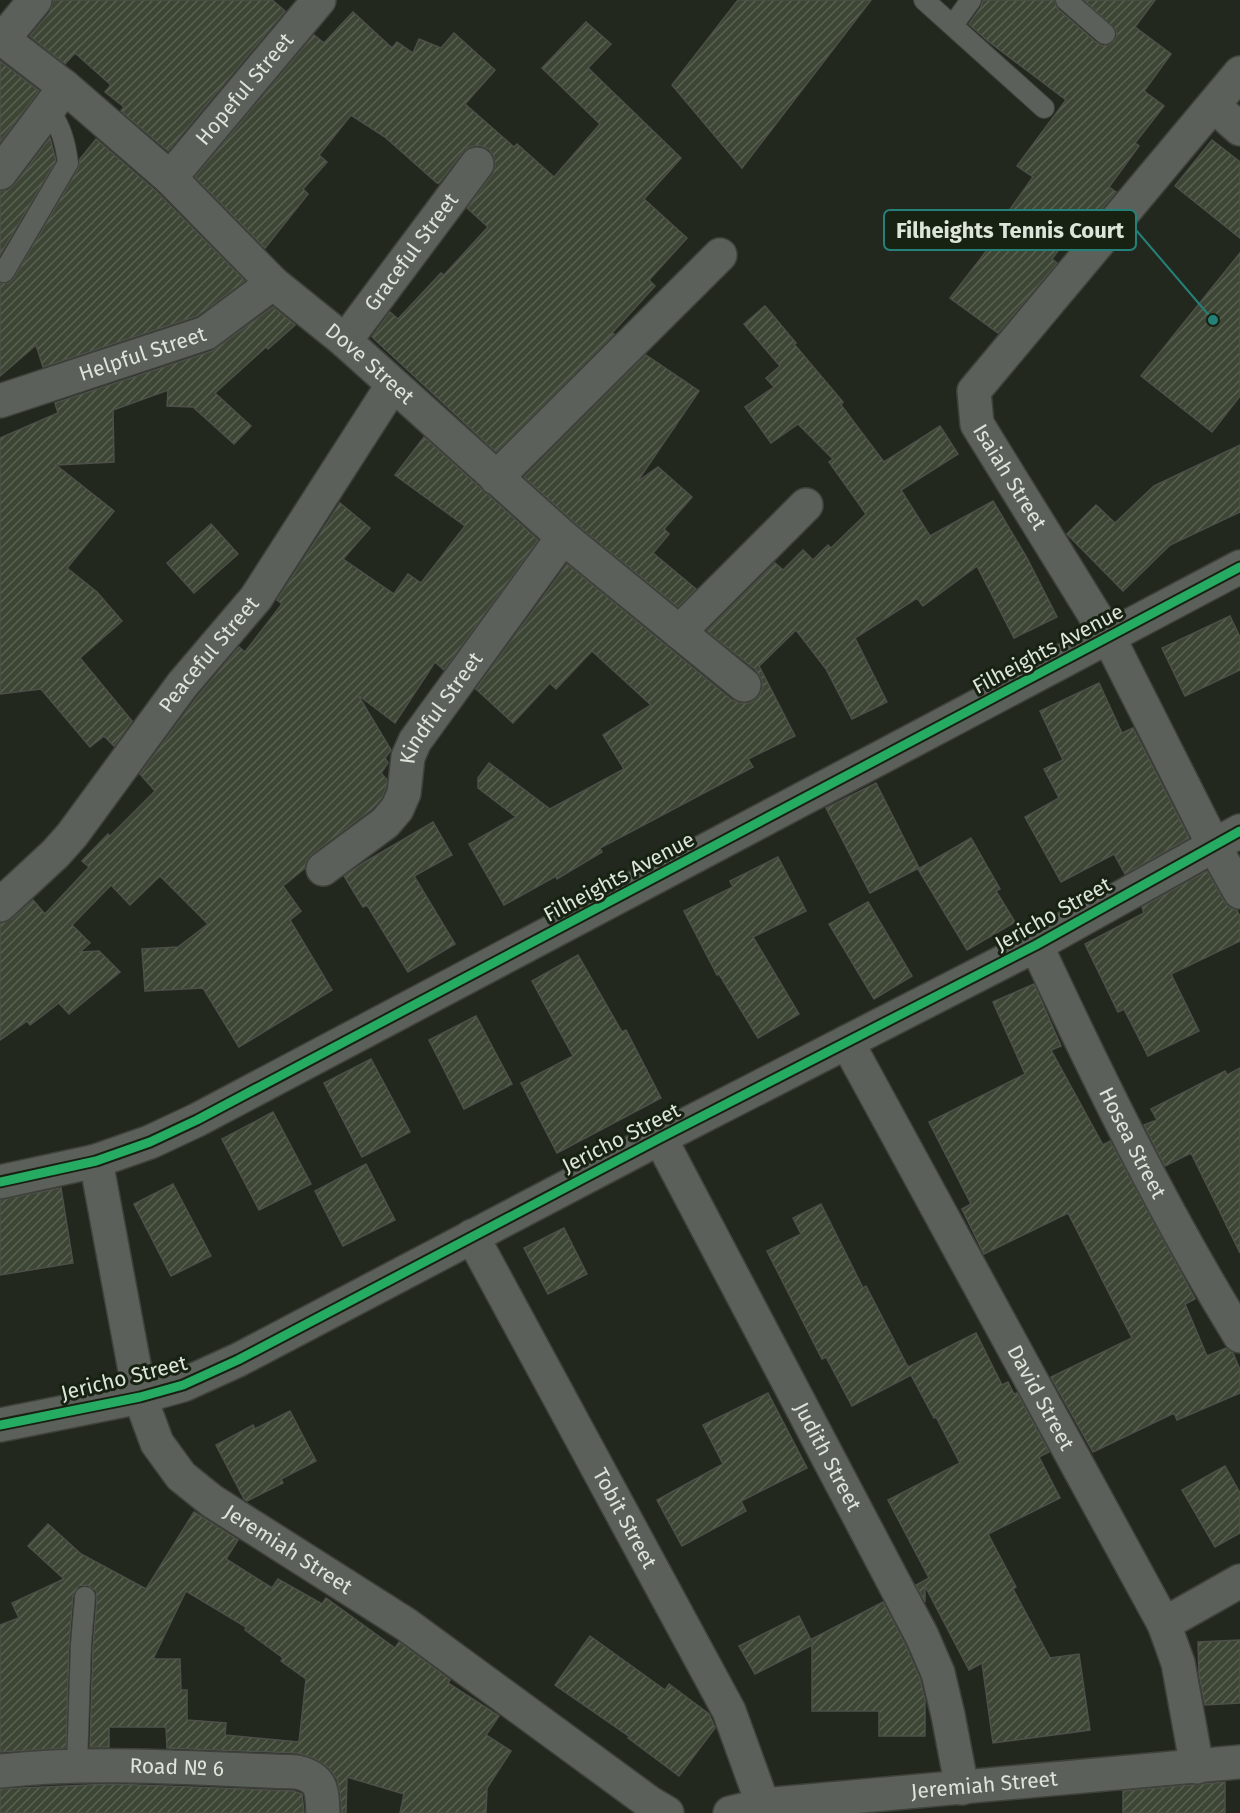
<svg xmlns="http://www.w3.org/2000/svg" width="1240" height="1813" font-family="'Fira Sans',sans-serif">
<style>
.building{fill:url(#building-hatch);stroke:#4c5049;stroke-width:1.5;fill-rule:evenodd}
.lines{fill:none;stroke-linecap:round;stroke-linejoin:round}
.lane-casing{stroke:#3e423b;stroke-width:22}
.street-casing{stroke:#3e423b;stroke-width:36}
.lane{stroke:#5c605a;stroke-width:20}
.street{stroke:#5c605a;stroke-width:33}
.cycleway-casing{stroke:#182212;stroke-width:13}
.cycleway{stroke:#26ab63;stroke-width:9}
.labels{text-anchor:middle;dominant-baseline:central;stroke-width:6;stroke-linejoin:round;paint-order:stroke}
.street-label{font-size:21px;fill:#dde4d9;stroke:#182212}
.leader{fill:none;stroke:#248179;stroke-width:2}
.callout-dot{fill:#248179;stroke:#182212;stroke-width:2}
.callout{fill:#182212;stroke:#248179;stroke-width:2}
.callout-label{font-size:22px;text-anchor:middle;font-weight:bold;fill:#dde4d9}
</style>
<defs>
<pattern id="building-hatch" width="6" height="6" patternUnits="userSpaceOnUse" patternTransform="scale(1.5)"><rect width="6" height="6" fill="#3d4635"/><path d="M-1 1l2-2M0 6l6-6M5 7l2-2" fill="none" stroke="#596152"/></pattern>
</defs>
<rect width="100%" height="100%" fill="#23281f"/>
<!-- building -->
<g class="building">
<path d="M53,0H272L285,11L168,151L121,111L124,107L105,92L111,85L75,53L65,64L30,36L50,12Z"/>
<path d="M738,0H871L742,168L672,85Z"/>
<path d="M983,0H1054L1058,9L1097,43L1103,46L1109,45L1114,41L1117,36L1116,30L1084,0H1155L1135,27L1171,54L1144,91L1164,106L1135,143L1139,146L1109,187L1116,192L1094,218L1086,213L1052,259L1057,263L998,333L950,298L1008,223L1003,219L1033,177L1017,166L1066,100L988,41L969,24L981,7Z"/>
<path d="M353,12L392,48L397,42L413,53L419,39L441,48L454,33L495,70L465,104L514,147L517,144L554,177L600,124L542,68L586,22L611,44L588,68L681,158L644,199L687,238L649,280L655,286L612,333L614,334L496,452L372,337L390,312L398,319L441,273L444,275L488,227L467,208L492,175L495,167L494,157L489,149L479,145L469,147L462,153L439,183H437L385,137L351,115L319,155L327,162L303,189L308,194L265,248L195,177L314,35L324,43Z"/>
<path d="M0,61L39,91L0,142Z"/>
<path d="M50,138L56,161L0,255V191L8,190L15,184Z"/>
<path d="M96,139L157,192L245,281L197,316L43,367L36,345L0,376V283H9L14,278L78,169L80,159Z"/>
<path d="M1212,140L1240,162V238L1175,186Z"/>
<path d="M1240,253V396L1212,432L1141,376Z"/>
<path d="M765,306L796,343L794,344L843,402L841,405L884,462L940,426L958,454L901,490L930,536L993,501L1027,558L1057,617L1014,638L977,566L923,606L917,598L855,638L887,702L852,719L826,669L796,630L759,666L795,736L748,759L753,767L600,848L602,852L557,879L556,876L504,905L469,844L516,817L478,788V778L489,763L550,809L624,769L603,735L651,705L592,651L556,689L550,683L513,723L476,689L567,564L732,700L740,703H750L759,696L763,687L761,678L756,670L707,631L775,563L783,570L803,550L813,560L828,545L831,548L866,514L829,462L833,459L798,424L771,443L745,407L774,387L766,378L780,366L744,324Z"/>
<path d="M273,307L295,325L268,349L266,347L215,393L251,426L234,444L193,407L167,406L168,390L113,410L114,462L56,465L114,511L67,568L97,592L122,621L80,658L132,721L114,746L104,736L90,747L41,689L0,694V438L58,413L55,403L212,351Z"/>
<path d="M646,355L699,391L637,482L658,467L692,497L664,529L669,534L653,553L696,589L678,607L575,523L524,477Z"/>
<path d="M424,437L538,540L444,670L435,662L395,723L358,695L391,750L385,758L388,763L381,773L387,780L386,788L381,799L372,809L312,854L306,861L305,868L283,886L301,911L290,920L332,990L239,1047L203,988L145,991L142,949L178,947L208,924L160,876L130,905L111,885L72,925L90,943L80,952L99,951L120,972L69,1014L59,1003L30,1025L27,1021L0,1040V923L12,919L33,900L45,914L89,867L82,861L108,834L110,836L155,791L140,774L197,697L239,647L245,652L282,604L277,600L340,503L370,528L343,559L394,594L408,574L421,583L465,526L395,475Z"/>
<path d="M1240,445V512L1170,545L1123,591L1067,534L1096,505L1115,523L1154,486Z"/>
<path d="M211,524L238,554L194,593L167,563Z"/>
<path d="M1230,616L1240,637V670L1185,696L1162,648Z"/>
<path d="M1099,683L1122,733L1133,728L1189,838L1125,874L1114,854L1061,882L1025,817L1059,798L1044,769L1063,760L1040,711Z"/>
<path d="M876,783L919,868L870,893L826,808Z"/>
<path d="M433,822L452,855L414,876L455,944L408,972L367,905L363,907L344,876L365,862Z"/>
<path d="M971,838L1000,889L996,891L1015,922L967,950L918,869Z"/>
<path d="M778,857L806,911L753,937L799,1014L758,1038L719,974L717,975L684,911L733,887L730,881Z"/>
<path d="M1207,871L1224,901L1230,908L1237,910L1240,917V941L1171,974L1199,1031L1148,1056L1124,1009L1118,1012L1085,944L1144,913L1142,907Z"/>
<path d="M868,902L912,976L874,999L829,924Z"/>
<path d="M578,955L622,1032L626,1030L661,1098L557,1153L521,1083L573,1056L532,981Z"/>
<path d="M1034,984L1061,1046L1051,1050L1103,1145L1110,1141L1195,1299L1185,1304L1207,1356L1226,1348L1233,1353L1240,1370V1393L1177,1420L1174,1413L1093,1452L1051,1377L1132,1338L1068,1213L984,1254L962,1209L971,1204L929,1122L1025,1074L993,1002Z"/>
<path d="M476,1016L512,1084L464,1109L429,1040Z"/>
<path d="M371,1059L410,1132L362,1157L324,1083Z"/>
<path d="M1240,1068V1253L1191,1153L1165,1166L1144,1125L1157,1120L1151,1109L1225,1071L1227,1075Z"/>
<path d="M273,1112L311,1184L259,1210L222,1139Z"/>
<path d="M366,1164L395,1220L343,1246L315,1191Z"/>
<path d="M173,1184L211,1256L171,1276L134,1204Z"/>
<path d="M61,1188L73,1263L0,1275V1200Z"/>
<path d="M821,1204L863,1288L866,1286L908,1367L976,1333L1002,1385L1008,1382L1014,1394L1017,1393L1049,1452L1039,1457L1060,1498L988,1534L1016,1587L1013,1589L1050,1658L1079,1654L1090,1730L993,1743L982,1663L969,1670L925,1586V1602L916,1585L929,1578L888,1500L960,1463L936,1417L934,1418L911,1375L852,1406L826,1357L822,1359L767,1251L801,1234L793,1218Z"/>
<path d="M564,1228L587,1274L548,1294L524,1248Z"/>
<path d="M768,1393L807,1468L741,1501L746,1511L682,1546L657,1500L723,1464L703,1425Z"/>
<path d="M290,1411L316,1461L281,1479L283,1483L247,1501L244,1499L216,1445L253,1425L255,1429Z"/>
<path d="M1225,1466L1240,1493V1533L1215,1547L1182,1490Z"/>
<path d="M194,1512L238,1540L226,1559L272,1588L278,1579L322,1604L326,1598L395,1648L399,1642L450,1680L448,1683L499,1716L486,1735L511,1751L487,1788L486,1813H400L404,1794L347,1777L346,1813H342L340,1794L337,1779L328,1767L314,1758L298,1753L167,1748L166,1727H109V1747H90L93,1645L97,1598L96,1591L87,1585L79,1586L73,1596L69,1644L66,1748L0,1752V1625L19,1618L12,1603L64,1579L28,1546L48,1524L81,1554L146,1589ZM186,1591L246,1627L245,1630L283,1658L281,1661L306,1679L299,1742L225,1735L226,1723L187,1720V1690H181L180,1659H153Z"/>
<path d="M883,1602L905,1644L920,1679L925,1700V1736H879V1711H812V1645L755,1674L739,1646L799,1616L812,1642V1639Z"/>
<path d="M590,1636L665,1690L669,1684L709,1714L715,1728L679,1776L628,1738L630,1737L555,1685Z"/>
<path d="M1240,1640V1703L1205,1705L1199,1674L1198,1642Z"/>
<path d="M1225,1782V1813H1123V1791Z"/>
<path d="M111,1784L294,1791L302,1794L304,1813H0V1789Z"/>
</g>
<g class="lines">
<defs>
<g id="lane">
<path d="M924,0L1044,108"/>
<path d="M1066,0L1105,34"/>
<path d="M953,25L971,0"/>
<path d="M4,272L68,163C65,140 61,128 49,109"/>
<path d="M77,1766L81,1644L85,1597"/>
</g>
<g id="street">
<path id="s1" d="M0,37L65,87L170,178L273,283L345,341L563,537L744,685"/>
<path d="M3,39L35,0"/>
<path id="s2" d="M1240,73L974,391L977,424L1109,638L1214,846L1240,892"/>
<path d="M1214,106L1240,129"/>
<path d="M0,173L65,87"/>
<path id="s3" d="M170,178L319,0"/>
<path id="s4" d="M345,341L477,164"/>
<path id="s5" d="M0,401L206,333L273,283"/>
<path d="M496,478L720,255"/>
<path d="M679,632L806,505"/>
<path id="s6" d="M323,869L385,823L397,809L404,793L408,757L415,741L563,537"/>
<path id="s7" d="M0,905L55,854L72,835L182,685L256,598L392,386"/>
<path id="s8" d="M1036,945C1098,1078 1163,1211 1240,1336"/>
<path id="s9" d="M847,1042L1164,1624L1178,1663L1197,1767"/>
<path id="s10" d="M660,1138L922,1636L938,1673L948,1715L962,1788"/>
<path id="s11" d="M96,1161L140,1397L157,1443L181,1476L212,1501L407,1625L650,1803L667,1813"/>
<path d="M0,1182L96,1161L150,1142L197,1120L1240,567"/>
<path id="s12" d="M472,1236L729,1711L763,1805"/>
<path d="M0,1425L140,1397L183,1385L238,1360L660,1138L1036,945L1240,831"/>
<path d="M1164,1624L1240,1581"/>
<path id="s13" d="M0,1771C98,1760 198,1769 297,1772C322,1778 322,1789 323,1813"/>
<path id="s14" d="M730,1813L763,1805L1240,1762"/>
</g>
</defs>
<!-- lane casing -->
<use href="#lane" class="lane-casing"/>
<!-- street casing -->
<use href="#street" class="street-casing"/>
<!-- lane -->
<use href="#lane" class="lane"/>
<!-- street -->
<use href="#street" class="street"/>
<defs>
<g id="cycleway">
<path d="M0,1182L96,1161L150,1142L197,1120L1240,567"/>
<path d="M0,1425L140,1397L183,1385L238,1360L660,1138L1036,945L1240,831"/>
</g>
</defs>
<!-- cycleway casing -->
<use href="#cycleway" class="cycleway-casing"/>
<!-- cycleway -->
<use href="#cycleway" class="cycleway"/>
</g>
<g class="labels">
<!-- street labels -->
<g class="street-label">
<text stroke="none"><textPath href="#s3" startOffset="116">Hopeful Street</textPath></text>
<text stroke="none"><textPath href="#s4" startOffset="111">Graceful Street</textPath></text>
<text stroke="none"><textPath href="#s5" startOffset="150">Helpful Street</textPath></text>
<text stroke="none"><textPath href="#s1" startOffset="494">Dove Street</textPath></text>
<text stroke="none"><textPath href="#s2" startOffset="510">Isaiah Street</textPath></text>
<text transform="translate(1048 649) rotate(-28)">Filheights Avenue</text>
<text stroke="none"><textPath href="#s7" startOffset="327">Peaceful Street</textPath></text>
<text stroke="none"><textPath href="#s6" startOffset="208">Kindful Street</textPath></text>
<text transform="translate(619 877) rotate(-28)">Filheights Avenue</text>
<text transform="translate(1053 914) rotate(-29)">Jericho Street</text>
<text transform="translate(621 1138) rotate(-27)">Jericho Street</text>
<text stroke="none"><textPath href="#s8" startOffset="220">Hosea Street</textPath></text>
<text transform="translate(124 1378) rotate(-14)">Jericho Street</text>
<text stroke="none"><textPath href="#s9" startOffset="405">David Street</textPath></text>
<text stroke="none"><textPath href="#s10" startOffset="360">Judith Street</textPath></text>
<text stroke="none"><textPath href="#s12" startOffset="321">Tobit Street</textPath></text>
<text stroke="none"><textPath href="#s11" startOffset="460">Jeremiah Street</textPath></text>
<text stroke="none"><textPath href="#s13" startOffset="177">Road № 6</textPath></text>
<text stroke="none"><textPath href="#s14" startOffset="256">Jeremiah Street</textPath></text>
</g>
</g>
<!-- callouts -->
<path class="leader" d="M1213 320L1136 230"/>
<circle class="callout-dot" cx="1213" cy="320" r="6"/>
<rect class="callout" x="884" y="210" width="252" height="40" rx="6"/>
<g class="callout-label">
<text x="1010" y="238">Filheights Tennis Court</text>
</g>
</svg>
